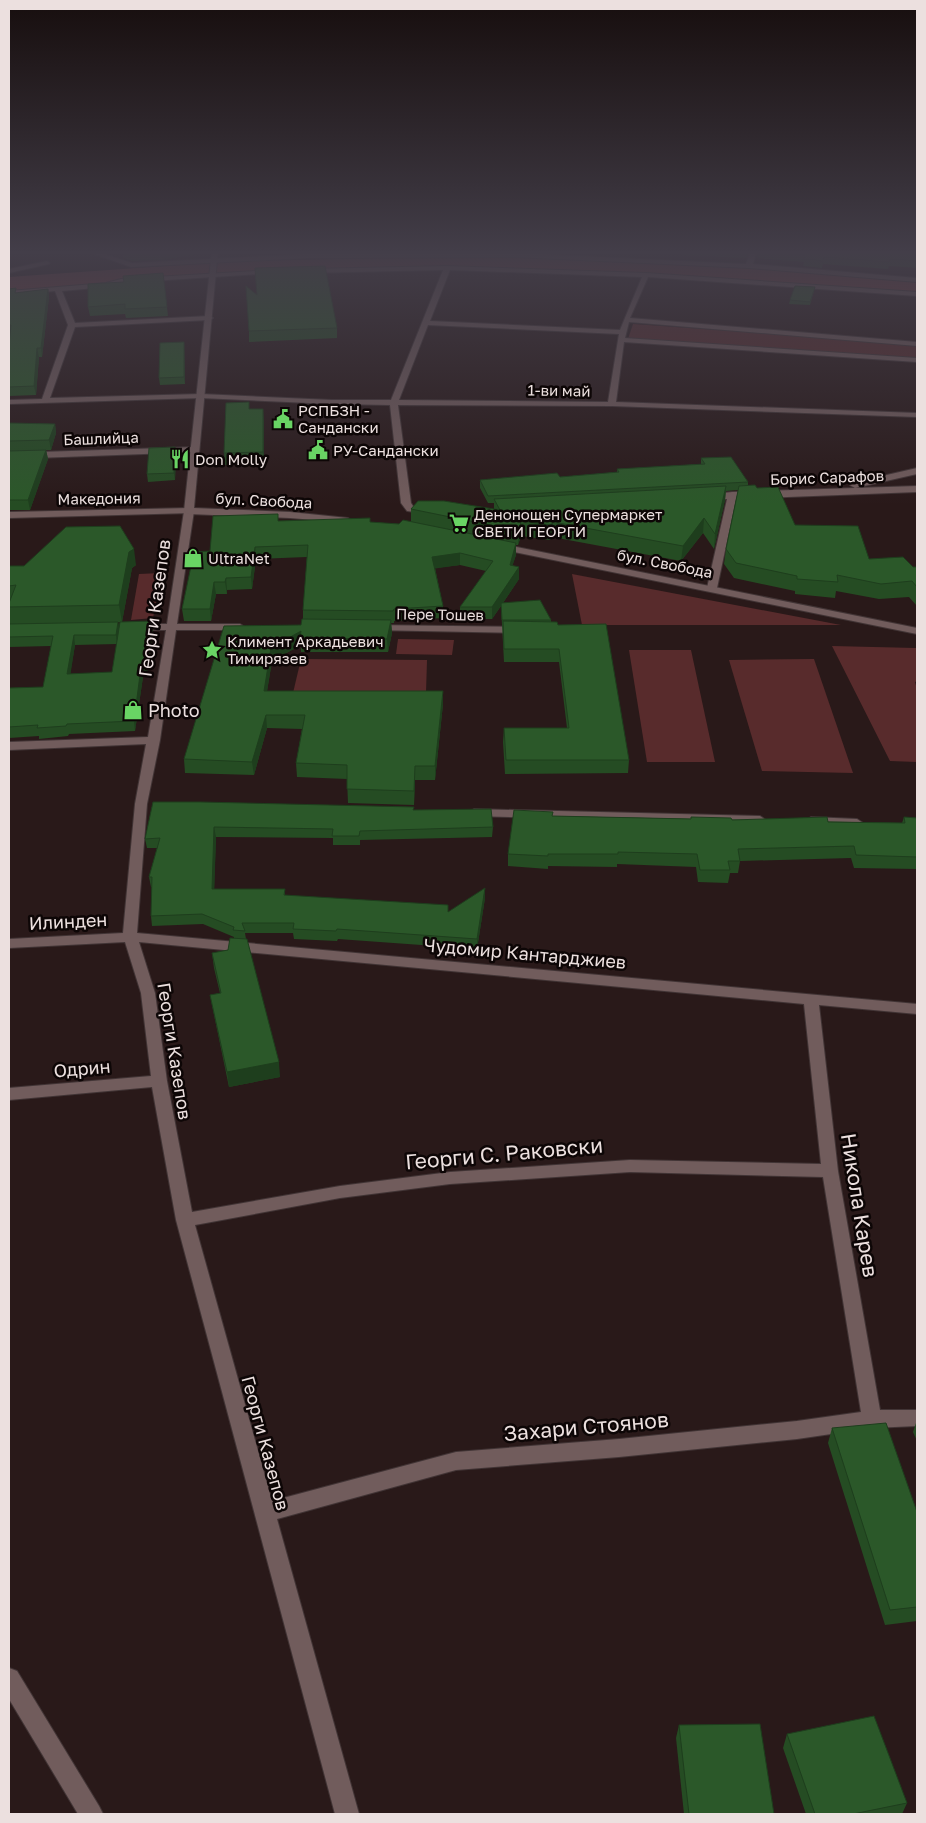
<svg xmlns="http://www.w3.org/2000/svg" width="926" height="1823" font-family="'Golos Text',sans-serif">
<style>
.green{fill:#582b2c}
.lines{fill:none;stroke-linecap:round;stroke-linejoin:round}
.river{fill:#7e3c3f;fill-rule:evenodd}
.pedestrian-casing{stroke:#413435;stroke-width:2}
.minor-casing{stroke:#413435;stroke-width:2}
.tertiary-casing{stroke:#413435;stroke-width:2}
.pedestrian{fill:#715c5c;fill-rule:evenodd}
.minor{fill:#715c5c;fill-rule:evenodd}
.tertiary{fill:#715c5c;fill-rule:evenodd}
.wall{fill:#254c23;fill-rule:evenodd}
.shaded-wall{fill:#1e3e1d}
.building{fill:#2b5829;stroke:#1e3e1d}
.labels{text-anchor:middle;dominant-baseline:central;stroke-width:5;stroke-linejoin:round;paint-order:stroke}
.far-street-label{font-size:15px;fill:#ece0df;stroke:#0d0606}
.far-poi-label{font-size:15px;fill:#ece0df;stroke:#0d0606;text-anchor:start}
.street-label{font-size:18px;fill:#ece0df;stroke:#0d0606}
.poi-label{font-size:18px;fill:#ece0df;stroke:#0d0606;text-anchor:start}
.near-street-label{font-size:21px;fill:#ece0df;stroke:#0d0606}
</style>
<rect width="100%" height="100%" fill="#291919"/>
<!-- green -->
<g class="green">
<path d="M633,324L917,344V359L628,339Z"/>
<path d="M161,573L153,618L131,620L139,574Z"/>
<path d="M572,574L841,625H582Z"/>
<path d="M398,639L454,640L452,655L396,654Z"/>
<path d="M832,646L916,648L917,681L915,682L917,689V762L890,761Z"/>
<path d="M629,650H691L715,762H647Z"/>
<path d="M301,659L427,660L426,693H293Z"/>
<path d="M814,659L853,773L762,771L729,660Z"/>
</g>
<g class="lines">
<!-- river -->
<path class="river" d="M504,256L602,257L917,279V293L602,271L504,268L237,275L9,291V277L237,261Z"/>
<defs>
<path id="pedestrian" d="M189,508L192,509V513L9,518V512Z"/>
<g id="minor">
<path d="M83,250H92L132,263L307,254L516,253L746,264L751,250H757L753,264L917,278V282L749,268L516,257L307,258L131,267Z"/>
<path d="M47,261L50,263L49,264L9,273V269Z"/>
<path d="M447,266L646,273L917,292V296L648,277L630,318L917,342V346L629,322L625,338L917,358V362L624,342L616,402L917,413V417L612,406L398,405L411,503L413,506L433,509V513L430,514L407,511L401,503L390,405L332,404L201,398L9,404V400L42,399L68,325L55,291L9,295V291L106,283L121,279L274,270L276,271V273L121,283L106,287L62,291L75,323L209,316L213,318L209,320L75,327L50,398L201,394L332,400H391L443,270L308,273L305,271L308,269ZM450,270L642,277L620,330L430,321ZM428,325L619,334L608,402L399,400Z"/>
<path d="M195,447L198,448V452L9,459V453Z"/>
<path d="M917,468V474L855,488L850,485L852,483Z"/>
<path d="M917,486V492L736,499L717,588L712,591L707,588L727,499L708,500L703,497L705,495L732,492Z"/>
<path d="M189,508L194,511L177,624H240L245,627L240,630H176L160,740L147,804L137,933L917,1004V1014L819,1005L838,1171L880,1410H917V1426L872,1428L797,1439L619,1457L456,1470L277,1519L359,1814H335L176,1220L152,1087L9,1100V1088L151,1076L141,993L125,942L9,948V939L123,933L135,804L146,744L9,750V742L148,737L166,630H134L129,627L134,624H167L184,511ZM139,942L804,1004L821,1164L630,1160L450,1172L340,1186L192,1212L167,1081L155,993ZM630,1172L823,1177L861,1412L797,1421L619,1439L456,1452L272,1501L195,1225L340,1198L450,1184Z"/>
<path d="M374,625L520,627L525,630L520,633L370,630L369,628L370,626Z"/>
<path d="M474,809L760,816L766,820L760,824L470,816L468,813Z"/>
<path d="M811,817L857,819L863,823L857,827L806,824L805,821Z"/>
<path d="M9,1668L17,1671L99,1806L103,1814H78L9,1699Z"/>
</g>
<g id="tertiary">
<path d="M212,250H218L194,508L290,512L348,518L353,521L351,523L290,518L189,514L184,511Z"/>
<path d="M497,543L917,628V634L494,548L492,546Z"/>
</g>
</defs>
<!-- pedestrian casing -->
<use href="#pedestrian" class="pedestrian-casing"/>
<!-- minor casing -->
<use href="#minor" class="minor-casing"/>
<!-- tertiary casing -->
<use href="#tertiary" class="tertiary-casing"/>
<!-- pedestrian -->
<use href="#pedestrian" class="pedestrian"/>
<!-- minor -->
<use href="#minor" class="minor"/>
<!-- tertiary -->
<use href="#tertiary" class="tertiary"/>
</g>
<!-- wall -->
<g class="wall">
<path d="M99,250H122L106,253Z"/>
<path d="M122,250L200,253L162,260L132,261L123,258Z"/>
<path d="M674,250H749L746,258L681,255L682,252H674Z"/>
<path d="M758,250H917V268L889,266L888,269L823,264L822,268L803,266L804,262L757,258Z"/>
<path d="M163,273L168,316L126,318L125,314L90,316L88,307L124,282Z"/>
<path d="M815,287L810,305L789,304L790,300Z"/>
<path d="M9,289L16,293L48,289L49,297L42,357H39L36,395L9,396V344L10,334H9Z"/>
<path d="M257,295L337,328V338L249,342V331Z"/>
<path d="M184,342L185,384L160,385L159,378Z"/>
<path d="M250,409L264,420V463L225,465L224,453Z"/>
<path d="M9,423L55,424L56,433L51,450H46L48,459L30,510H9Z"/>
<path d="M175,447L176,455L175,480L148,482L147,474Z"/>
<path d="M701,458L748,482V485L757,488L795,525L869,559L913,567H917V606L909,597L879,599L836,591L835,598L795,594V591L734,578L724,564L726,549L738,490L726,491L725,500L714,549L703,533L681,561L552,537L550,540L521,536L518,545H516V555L512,566L519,579L503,603L551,620V622L629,760L628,773L505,774L503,742L504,728H567L559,662H504L501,606L492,619H460V607L486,571L460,565L435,568L443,606V618L394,621V623H391L392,633L388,652H301V645L272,661L267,691H443V704L435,780H415L414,805L348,803L347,779L297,777L296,763L302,729L267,728L254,775L185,773L184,759L301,625L303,619V610L307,557L256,559L252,589L227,590V594H216L211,621H184L182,609L210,551L279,521L370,522L399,524L411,522V509H494V503H488L480,488V480L560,477L617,472V469L701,464Z"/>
<path d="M136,565L132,568L122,622H118L119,628L153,631L147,677H143L135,731L69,734L68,736L39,739V736L9,738V688L43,687L51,646L9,647V624H10L9,616V566ZM117,644L112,672L70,674L75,645Z"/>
<path d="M153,802L413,810L493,827L492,837L360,840V845H333V838L216,837L214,889H285V895L448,912L485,898L477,949L338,939L337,941L294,939L293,933H245L246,939L280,1077L229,1087L213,1010L210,995L220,993L214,968L212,953L228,950L234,938V937L203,924L152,926L151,916L152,887H151L149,877L157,848H147L145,839Z"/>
<path d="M553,816L902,823L904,817L917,818V869L854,868L851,858L740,861L738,873H730L728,883L698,882L696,867L617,864V867L548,866V869L508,866V854Z"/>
<path d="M917,1420V1441L913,1432Z"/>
<path d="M832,1428L917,1512V1621L885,1625L828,1443Z"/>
<path d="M679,1725L774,1814H684L676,1738Z"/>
<path d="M787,1734L907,1803L902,1814H806L783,1748Z"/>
</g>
<!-- shaded-wall -->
<g class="shaded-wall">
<path d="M105,250H122L106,253Z"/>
<path d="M189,250H200V253L162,260L161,254Z"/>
<path d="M747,250H749L746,258Z"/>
<path d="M48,289L49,297L42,357L41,348Z"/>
<path d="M184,342V349L185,384L184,377Z"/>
<path d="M37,348L39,357L36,395L34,386Z"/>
<path d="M263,409L264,420V463L263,452Z"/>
<path d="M55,424L56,433L51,450L49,440Z"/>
<path d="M175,447L176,455L175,480L174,473Z"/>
<path d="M46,450L48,459L30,510L28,500Z"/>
<path d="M726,486L725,500L714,549L715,534Z"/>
<path d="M704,518L703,533L681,561L683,546Z"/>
<path d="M521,521V536L518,545L519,531Z"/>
<path d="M553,522L552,537L550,540L551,525Z"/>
<path d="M516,543V555L509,577L510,565Z"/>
<path d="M255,547L256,559L252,589L251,577Z"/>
<path d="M134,549L136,565L132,568L122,622L119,605L129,552Z"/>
<path d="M460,553V565L432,569V557Z"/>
<path d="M519,567V579L492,619V607Z"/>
<path d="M226,578L227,590V594L225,582Z"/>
<path d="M214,582L216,594L211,621L210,609Z"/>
<path d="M391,620L392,633L388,652L387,639Z"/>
<path d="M152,621L153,631L147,677L146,667Z"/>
<path d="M118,622L120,632L117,644L116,635Z"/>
<path d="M301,631V645L272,661L265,704L264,691L271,648Z"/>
<path d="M74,635L75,645L69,684L67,674Z"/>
<path d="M141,667L143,677L135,731L134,721Z"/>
<path d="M443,691V704L435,780V766Z"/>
<path d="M266,715L267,728L254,775L252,762Z"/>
<path d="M415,766V780L414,805V791Z"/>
<path d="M214,827L216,837L214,899L212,889Z"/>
<path d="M485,888V898L477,949V939Z"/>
<path d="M279,1062L280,1077L229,1087L227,1072Z"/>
</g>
<!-- building -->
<g class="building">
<path d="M122,250H189L161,254L132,256L123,253Z"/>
<path d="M718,250H747V251Z"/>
<path d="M758,250H917V261L890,259L889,262L824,257L823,261L804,259L805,255L757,251Z"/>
<path d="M325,266L337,328L249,331L246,286L257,295L255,268Z"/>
<path d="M163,273L167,307L125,309V304L88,307V284L124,282L123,276Z"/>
<path d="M795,286L815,287L810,302L790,300Z"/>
<path d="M16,288L15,293L48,289L41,348H37L34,386L9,387V344L11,325H9V289Z"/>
<path d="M184,342V377L159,378L160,343Z"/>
<path d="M249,402V409H263V452L224,453L226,403Z"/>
<path d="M9,423L55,424L49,440L9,441Z"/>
<path d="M175,447L174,473L147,474L149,448Z"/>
<path d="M46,450L28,500H9V451Z"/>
<path d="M731,457L748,482L488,496L480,480L557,473L560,477L619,472L617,469L705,464L701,458Z"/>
<path d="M755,485L757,488L778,487L795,525L858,526L869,559L903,557L913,567H917V587L912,581L881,584L837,575L838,582L797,579V576L736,563L726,549L739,486Z"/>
<path d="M726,486L715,534L704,518L683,546L553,522L551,525L521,521L519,531L411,509L418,501H444L500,510L494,499Z"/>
<path d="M278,514V521L370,518V522L399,524L403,520L516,543L510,565L519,567L492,607H460L493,561L460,553L432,557L443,606L394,609L393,611L303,610L308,545L255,547L251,577L226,578L225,582H214L210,609H182L194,552L210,551L213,516Z"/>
<path d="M120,526L134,549L129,552L119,605L9,607V603L16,585L9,586V566H24L66,527Z"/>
<path d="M540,600L551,620H502L501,603Z"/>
<path d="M302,619L391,620L387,639L300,638L301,631L271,648L264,691H443L435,766H415L414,791L347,789V765L296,763L305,715H266L252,762L184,759L224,626L301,625Z"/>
<path d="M152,621L146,667H141L134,721L67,724L66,726L37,728L38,725L9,727V688L43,687L53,636L9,637V624L118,622L116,635H74L67,674L112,672L120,622Z"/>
<path d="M503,621L557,622L558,625L606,624L629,760H506L504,728H569L559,649H504Z"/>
<path d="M153,802H201L414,807L413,810L491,809L493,827L360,831L359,836H332L333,829L214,827L212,889H285L284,895L448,905V912L485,888L477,939L337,929L336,931L293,929L294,923H242L245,931L233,930L234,927L202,914L151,916L152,877H149L160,838L145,839Z"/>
<path d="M514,810L553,812L552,816L691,819V817L731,818L732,820L827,817L828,822L905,823L904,817L917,818V857L856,855L854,846L738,849L740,861H728L730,870H700L697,854L618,852V854H548V856L508,854Z"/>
<path d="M230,938L247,939L279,1062L227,1072L210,995L221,993L212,953L228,950Z"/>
<path d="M886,1423L917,1512V1607L890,1610L832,1428Z"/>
<path d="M874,1716L907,1803L853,1814H815L787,1734Z"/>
<path d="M760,1724L774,1814H689L679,1725Z"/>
</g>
<!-- sky -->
<linearGradient id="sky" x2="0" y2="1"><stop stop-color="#170e0e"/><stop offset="0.5" stop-color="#433e49"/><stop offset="1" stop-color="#433e49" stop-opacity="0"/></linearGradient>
<rect width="926" height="505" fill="url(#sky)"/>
<!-- icons -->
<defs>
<symbol id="civic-bare" viewBox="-9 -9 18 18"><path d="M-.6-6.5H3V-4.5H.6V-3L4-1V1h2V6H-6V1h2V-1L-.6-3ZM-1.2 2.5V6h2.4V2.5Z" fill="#69d464" stroke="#0d0606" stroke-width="2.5" paint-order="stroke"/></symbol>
<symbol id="restaurant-bare" viewBox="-9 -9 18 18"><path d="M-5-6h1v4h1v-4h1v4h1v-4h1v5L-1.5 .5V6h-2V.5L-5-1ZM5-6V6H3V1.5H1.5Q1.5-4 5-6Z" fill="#69d464" stroke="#0d0606" stroke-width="2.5" paint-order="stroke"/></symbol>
<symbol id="supermarket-bare" viewBox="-9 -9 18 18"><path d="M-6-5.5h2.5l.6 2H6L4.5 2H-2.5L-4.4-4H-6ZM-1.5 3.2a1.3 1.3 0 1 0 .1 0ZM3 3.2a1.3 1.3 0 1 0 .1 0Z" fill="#69d464" stroke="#0d0606" stroke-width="2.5" paint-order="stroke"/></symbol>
<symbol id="shop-bare" viewBox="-9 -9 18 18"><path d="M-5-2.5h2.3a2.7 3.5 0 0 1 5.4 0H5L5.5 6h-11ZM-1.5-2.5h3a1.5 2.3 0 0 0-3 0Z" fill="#69d464" stroke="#0d0606" stroke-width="2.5" paint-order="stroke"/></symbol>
<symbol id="sight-bare" viewBox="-9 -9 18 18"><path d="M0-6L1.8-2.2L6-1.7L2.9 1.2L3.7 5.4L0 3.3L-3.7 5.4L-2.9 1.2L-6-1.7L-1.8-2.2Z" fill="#69d464" stroke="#0d0606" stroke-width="2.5" paint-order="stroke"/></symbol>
</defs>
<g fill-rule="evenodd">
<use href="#civic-bare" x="269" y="405" width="28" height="28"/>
<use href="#civic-bare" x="304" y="436" width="28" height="28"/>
<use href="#restaurant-bare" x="166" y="445" width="28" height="28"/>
<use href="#supermarket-bare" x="445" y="509" width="28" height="28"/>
<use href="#shop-bare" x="179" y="544" width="28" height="28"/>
<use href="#sight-bare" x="198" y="636" width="28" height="28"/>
<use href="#shop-bare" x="119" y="696" width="28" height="28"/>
</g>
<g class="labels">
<!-- far-street labels -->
<g class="far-street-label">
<text transform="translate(559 390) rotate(1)">1-ви май</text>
<text transform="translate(101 438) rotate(-2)">Башлийца</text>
<text transform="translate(827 477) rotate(-2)">Борис Сарафов</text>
<text transform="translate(99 498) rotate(-1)">Македония</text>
<text transform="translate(264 500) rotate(3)">бул. Свобода</text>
<text transform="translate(665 563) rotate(11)">бул. Свобода</text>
<text transform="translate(440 614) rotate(1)">Пере Тошев</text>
</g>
<!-- far-poi labels -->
<g class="far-poi-label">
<text x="298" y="410">РСПБЗН -<tspan x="298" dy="17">Сандански</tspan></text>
<text x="333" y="450">РУ-Сандански</text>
<text x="195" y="459">Don Molly</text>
<text x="474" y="514">Денонощен Супермаркет<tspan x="474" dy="17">СВЕТИ ГЕОРГИ</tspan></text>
<text x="208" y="558">UltraNet</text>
<text x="227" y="641">Климент Аркадьевич<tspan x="227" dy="17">Тимирязев</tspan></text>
</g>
<!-- street labels -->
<g class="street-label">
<text transform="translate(154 608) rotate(-82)">Георги Казепов</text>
<text transform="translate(68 921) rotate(-3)">Илинден</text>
<text transform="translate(525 953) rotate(5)">Чудомир Кантарджиев</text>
<text transform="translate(175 1051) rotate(81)">Георги Казепов</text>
<text transform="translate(82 1068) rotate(-5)">Одрин</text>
<text transform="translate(266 1443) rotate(75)">Георги Казепов</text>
</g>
<!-- poi labels -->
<g class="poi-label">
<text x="148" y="710">Photo</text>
</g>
<!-- near-street labels -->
<g class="near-street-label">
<text transform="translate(504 1153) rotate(-5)">Георги С. Раковски</text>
<text transform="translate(860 1205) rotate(81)">Никола Карев</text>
<text transform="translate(586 1426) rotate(-5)">Захари Стоянов</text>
</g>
</g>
<!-- border -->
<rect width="926" height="1823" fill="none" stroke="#ece0df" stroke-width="20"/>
</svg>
